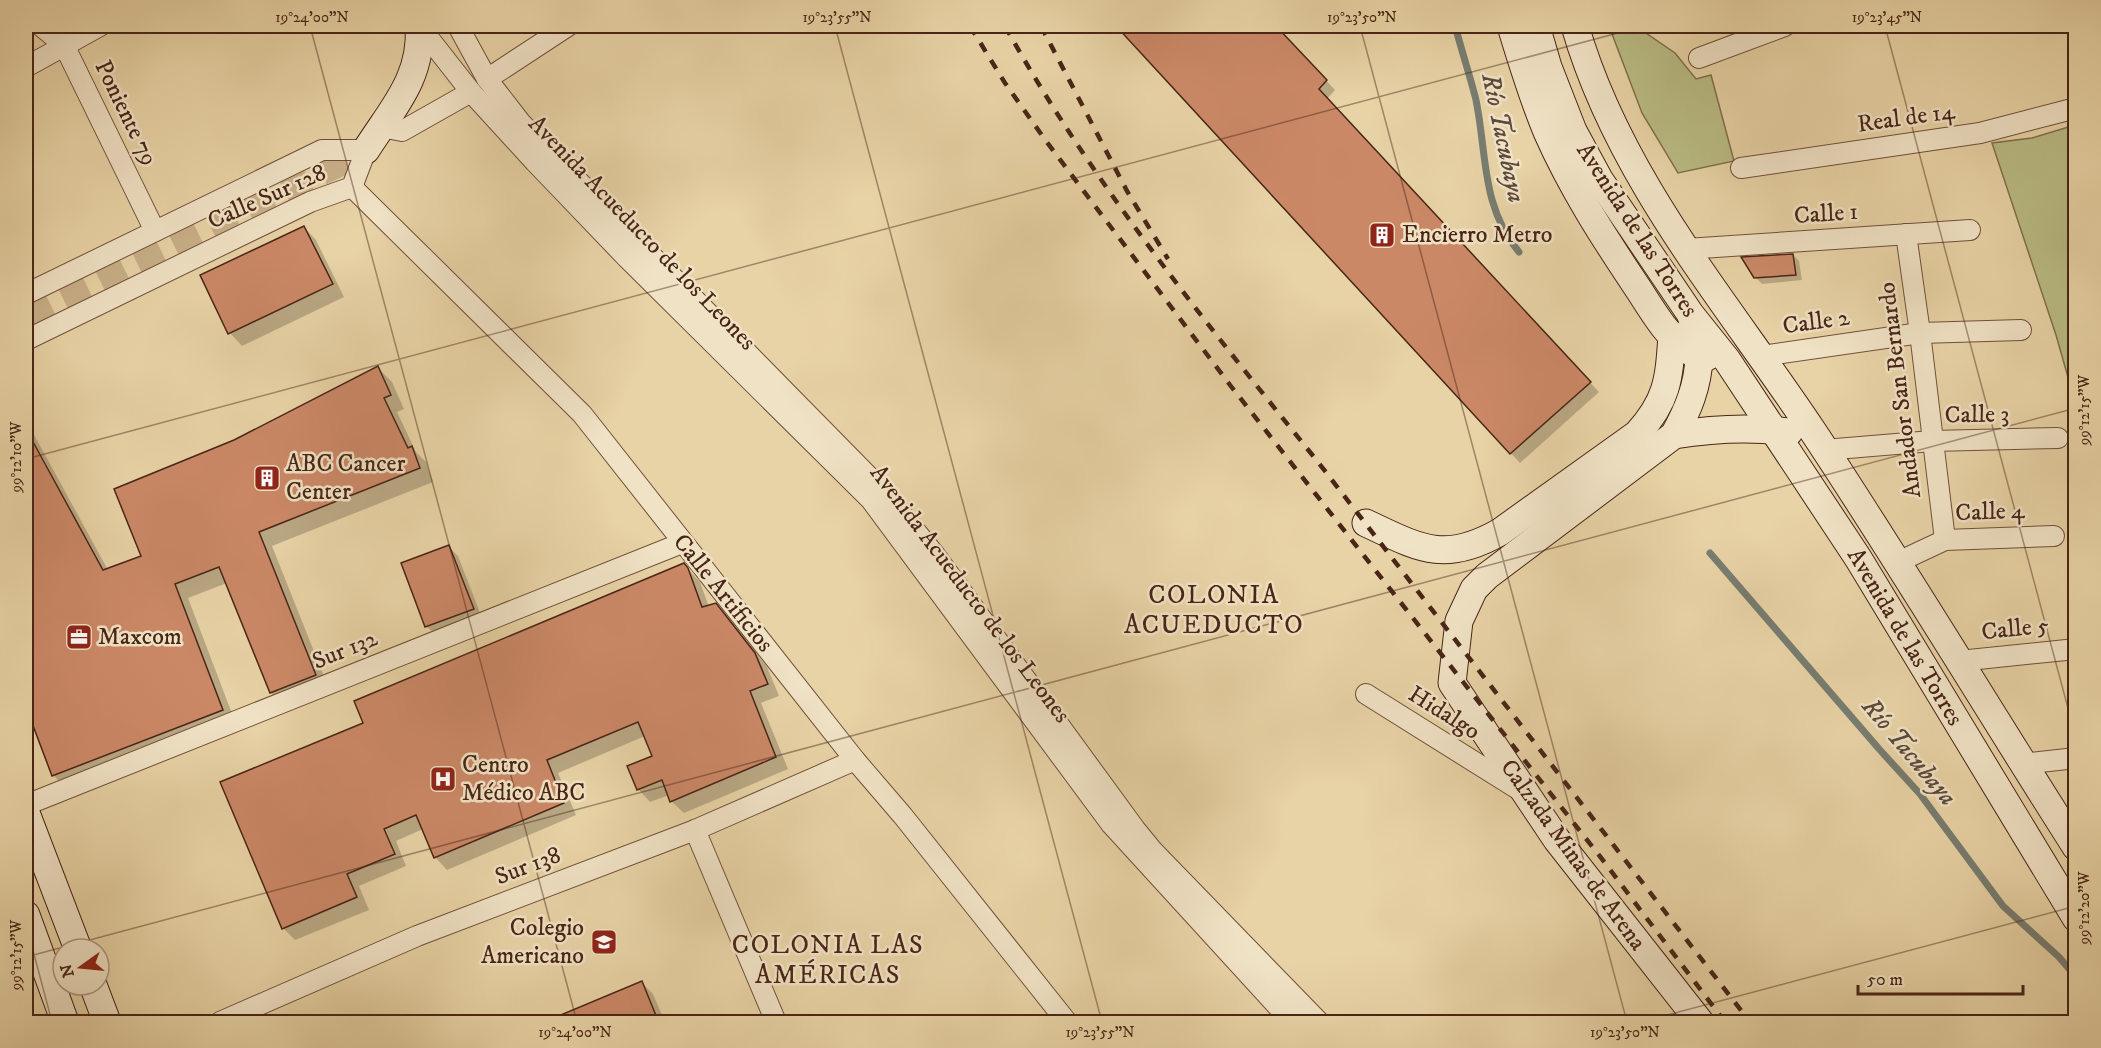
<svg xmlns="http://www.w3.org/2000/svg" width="2101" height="1048" font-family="'IM FELL DW Pica',serif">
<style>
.green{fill:#b9bb84;stroke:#80704d;stroke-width:1.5}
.shadow{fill:#0003}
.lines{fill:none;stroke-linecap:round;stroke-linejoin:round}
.stream{stroke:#787d71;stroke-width:7}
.building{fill:#cb8867;stroke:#482516;stroke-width:1.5}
.secondary-tunnel{stroke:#c8b089;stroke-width:27;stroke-dasharray:27 14;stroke-linecap:butt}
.street-casing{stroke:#70503a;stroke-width:22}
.secondary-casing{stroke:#482516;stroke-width:29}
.street{stroke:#f0e2c5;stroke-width:20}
.secondary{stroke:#f0e2c5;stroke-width:27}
.rail{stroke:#482516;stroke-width:4.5;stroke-dasharray:10 10;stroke-linecap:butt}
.ticks{fill:none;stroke:#482516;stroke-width:1.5;stroke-opacity:0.45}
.labels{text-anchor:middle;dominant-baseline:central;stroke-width:5;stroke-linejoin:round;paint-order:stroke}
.street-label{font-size:24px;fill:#482516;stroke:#f0e2c5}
.poi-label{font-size:24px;fill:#482516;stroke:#f0e2c5;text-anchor:start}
.water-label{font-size:26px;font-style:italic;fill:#5c4a3c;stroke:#f0e2c5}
.neighbourhood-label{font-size:26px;letter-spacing:1.5px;fill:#482516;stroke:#f0e2c5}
.neatline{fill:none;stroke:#482516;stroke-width:2}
.ticks-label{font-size:15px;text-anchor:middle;fill:#482516}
</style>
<rect width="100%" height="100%" fill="#e8d3a6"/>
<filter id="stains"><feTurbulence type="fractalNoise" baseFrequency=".00333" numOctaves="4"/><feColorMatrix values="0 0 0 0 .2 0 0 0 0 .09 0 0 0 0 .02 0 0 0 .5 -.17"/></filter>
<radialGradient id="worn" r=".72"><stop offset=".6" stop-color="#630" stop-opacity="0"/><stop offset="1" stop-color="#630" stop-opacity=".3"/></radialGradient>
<!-- green -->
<g class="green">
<path d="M1609,26H1645L1646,33L1675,53L1696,79L1711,75L1734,161L1678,173L1642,113Z"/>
<path d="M2075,125H2076L2075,402L2056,335L1992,143L2032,138Z"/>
</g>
<!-- shadow -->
<g class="shadow">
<path d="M1118,26H1275L1335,90L1327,99L1599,392L1520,463Z"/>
<path d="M304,227L316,240L344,297L242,346L230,333L202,276Z"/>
<path d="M1793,255L1799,261L1802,280L1762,284L1755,277Z"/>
<path d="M378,368L392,382L404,409L397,412L416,452L426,462L433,482L272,546L329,689L285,707L271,693L227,583L188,598L236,724L67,789L53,775L26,703V420L108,570L142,557L235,441Z"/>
<path d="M449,547L458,556L482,618L436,635L426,626Z"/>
<path d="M684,565L700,582L709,607L715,604L728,617L767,667L779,696L761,703L788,769L684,813L671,801L669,795L650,802L638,789L654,757L645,736L558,773L576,815L447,870L435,857L423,829L396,841L406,866L359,886L369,910L295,940L283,928L365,724Z"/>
<path d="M642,983L653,994L665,1022H547Z"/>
</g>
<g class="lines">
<!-- stream -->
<g class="stream">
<path d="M1456,29C1462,52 1470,76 1476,100C1487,153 1481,207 1519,252"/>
<path d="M1710,553L1880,750L1920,794L2003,906L2059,957L2076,977"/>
</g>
</g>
<!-- building -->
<g class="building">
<path d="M1116,26H1276L1327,80L1319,89L1591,382L1510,454Z"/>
<path d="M304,226L333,284L228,334L200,275Z"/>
<path d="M1793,254L1796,275L1754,278L1741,257Z"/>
<path d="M378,366L391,395L384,398L408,448L412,446L420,468L259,532L316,675L270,693L219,567L175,584L223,710L52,776L26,707V429L103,570L141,556L114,489L234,440Z"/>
<path d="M449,545L474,609L425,627L401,563Z"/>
<path d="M684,563L688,568L702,607L716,603L755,653L768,684L750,691L776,757L670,802L662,780L637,790L627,766L652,756L638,722L547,760L564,803L434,858L416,815L384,829L395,854L347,874L357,897L282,929L220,782L363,723L354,701Z"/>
<path d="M642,981L659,1023H544V1022Z"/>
</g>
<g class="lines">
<!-- secondary-tunnel -->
<path class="secondary-tunnel" d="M26,316L366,150"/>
<defs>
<g id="street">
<path d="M41,26L64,45L155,231"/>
<path d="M458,26L487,79L521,123L883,491L935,555L1135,829L1153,851L1319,1022"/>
<path d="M420,27L471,92L535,162L627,258L871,500L1111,824L1292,1022"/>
<path d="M1699,58L1785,26"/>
<path d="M26,67L100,26"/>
<path d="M487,79L568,26"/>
<path d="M381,127L402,131L471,92"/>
<path d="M1741,168L1980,133L2076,108"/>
<path d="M352,187L582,414L855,760L903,816L1067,1022"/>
<path d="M1906,234L1920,333L1945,540"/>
<path d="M1686,249L1970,230"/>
<path d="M26,294L322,150H366L352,187L310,202L26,340"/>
<path d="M1762,356L1920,333L2021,330"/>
<path d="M1824,450L1932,441L2058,438"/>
<path d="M1898,562L1945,540L2054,536"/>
<path d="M1959,661L2076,649"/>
<path d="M1366,694L1521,791"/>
<path d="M2022,764L2076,758"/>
<path d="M26,805L682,543"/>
<path d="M695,830L776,1022"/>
<path d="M220,1022L417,936L695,830L855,760"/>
</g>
<g id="secondary">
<path d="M1511,26C1522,62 1533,99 1548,134C1572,188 1603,236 1635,284C1650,306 1664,333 1686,349C1693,354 1700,356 1707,357"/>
<path d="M1536,26L1548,67L1573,131L1599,179L1691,315L1727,360L1858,558L2076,918"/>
<path d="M1575,26C1619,179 1727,302 1814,433C1904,569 1988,709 2076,847"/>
<path d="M366,150C392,109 423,77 419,26"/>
<path d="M1692,319C1694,331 1699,345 1699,357C1698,386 1688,410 1674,435L1487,576L1474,589L1459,621L1452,683L1557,840L1700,1022"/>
<path d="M1674,435C1712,429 1752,427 1789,432"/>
<path d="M1366,523C1419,548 1444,564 1500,532L1637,434C1668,400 1669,379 1672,335"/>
<path d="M26,813L78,949"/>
<path d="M26,915L65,1022"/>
<path d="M93,985L107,1022"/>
</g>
</defs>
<!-- street casing -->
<use href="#street" class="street-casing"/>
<!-- secondary casing -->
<use href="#secondary" class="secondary-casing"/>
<!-- street -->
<use href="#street" class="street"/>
<!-- secondary -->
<use href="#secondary" class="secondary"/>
<!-- rail -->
<g class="rail">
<path d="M970,26L1005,83L1046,141L1230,385L1602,859L1725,1022"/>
<path d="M1005,26C1092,183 1206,323 1318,462L1750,1022"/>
<path d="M1041,26L1127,191L1168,259"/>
</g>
</g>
<!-- ticks -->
<path class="ticks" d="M310,26L577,1022M835,26L1102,1022M1360,26L1627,1022M1885,26L2076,738M26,459L1644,26M26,924L52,1022M26,957L2076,408M1641,1022L2076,906"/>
<!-- icons -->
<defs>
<symbol id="building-square" viewBox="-11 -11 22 22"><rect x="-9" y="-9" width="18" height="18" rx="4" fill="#8f2418" stroke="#f0e2c5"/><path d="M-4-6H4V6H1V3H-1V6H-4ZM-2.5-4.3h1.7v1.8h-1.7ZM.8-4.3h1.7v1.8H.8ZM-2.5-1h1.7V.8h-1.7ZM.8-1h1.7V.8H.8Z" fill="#fff"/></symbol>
<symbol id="office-square" viewBox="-11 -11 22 22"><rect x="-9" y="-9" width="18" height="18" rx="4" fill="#8f2418" stroke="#f0e2c5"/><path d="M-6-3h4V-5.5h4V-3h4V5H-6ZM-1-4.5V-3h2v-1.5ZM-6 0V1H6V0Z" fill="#fff"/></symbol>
<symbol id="hospital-square" viewBox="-11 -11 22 22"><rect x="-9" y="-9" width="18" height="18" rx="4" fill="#8f2418" stroke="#f0e2c5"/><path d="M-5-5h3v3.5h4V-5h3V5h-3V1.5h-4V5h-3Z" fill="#fff"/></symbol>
<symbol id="school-square" viewBox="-11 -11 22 22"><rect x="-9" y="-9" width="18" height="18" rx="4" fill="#8f2418" stroke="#f0e2c5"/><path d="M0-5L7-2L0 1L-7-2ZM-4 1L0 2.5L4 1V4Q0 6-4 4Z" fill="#fff"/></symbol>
</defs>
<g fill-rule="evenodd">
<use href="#building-square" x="1367" y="220" width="30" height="30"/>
<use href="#building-square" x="252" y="463" width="30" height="30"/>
<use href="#office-square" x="64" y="622" width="30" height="30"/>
<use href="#hospital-square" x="428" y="764" width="30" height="30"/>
<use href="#school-square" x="589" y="927" width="30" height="30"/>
</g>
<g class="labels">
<!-- street labels -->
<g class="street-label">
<text transform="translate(126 113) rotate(64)">Poniente 79</text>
<text transform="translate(1906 118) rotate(-8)">Real de 14</text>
<text transform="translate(267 197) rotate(-24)">Calle Sur 128</text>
<text transform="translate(1826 214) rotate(-4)">Calle 1</text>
<text transform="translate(1637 230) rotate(57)">Avenida de las Torres</text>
<text transform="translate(642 233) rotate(46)">Avenida Acueducto de los Leones</text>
<text transform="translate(1816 322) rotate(-8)">Calle 2</text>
<text transform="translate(1900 390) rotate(-97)">Andador San Bernardo</text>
<text transform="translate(1977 415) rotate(-1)">Calle 3</text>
<text transform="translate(1990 512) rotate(-2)">Calle 4</text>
<text transform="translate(723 593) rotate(51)">Calle Artificios</text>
<text transform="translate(970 594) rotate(53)">Avenida Acueducto de los Leones</text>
<text transform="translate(2015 629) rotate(-6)">Calle 5</text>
<text transform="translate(1905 637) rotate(59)">Avenida de las Torres</text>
<text transform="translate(345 650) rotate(-22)">Sur 132</text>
<text transform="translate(1444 713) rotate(32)">Hidalgo</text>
<text transform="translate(1573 855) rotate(54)">Calzada Minas de Arena</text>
<text transform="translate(528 866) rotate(-21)">Sur 138</text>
</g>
<!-- poi labels -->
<g class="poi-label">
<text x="1402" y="235">Encierro Metro</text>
<text x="286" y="464">ABC Cancer<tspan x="286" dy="28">Center</tspan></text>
<text x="98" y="637">Maxcom</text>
<text x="462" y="765">Centro<tspan x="462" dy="28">Médico ABC</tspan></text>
<text x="584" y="928" text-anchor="end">Colegio<tspan x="584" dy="28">Americano</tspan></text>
</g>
<!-- water labels -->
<g class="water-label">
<text transform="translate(1503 138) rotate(78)">Río Tacubaya</text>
<text transform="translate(1909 752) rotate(50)">Río Tacubaya</text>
</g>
<!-- neighbourhood labels -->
<g class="neighbourhood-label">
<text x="1214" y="595">COLONIA<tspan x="1214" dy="30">ACUEDUCTO</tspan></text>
<text x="828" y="945">COLONIA LAS<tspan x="828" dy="30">AMÉRICAS</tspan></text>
</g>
</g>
<!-- margin -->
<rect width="2101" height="1048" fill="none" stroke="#e8d3a6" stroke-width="66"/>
<!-- north arrow -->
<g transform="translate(81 967) rotate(255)"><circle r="28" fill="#f0e2c5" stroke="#ad967f" stroke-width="1.5"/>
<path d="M0-4.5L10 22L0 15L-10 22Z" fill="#8f2418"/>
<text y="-9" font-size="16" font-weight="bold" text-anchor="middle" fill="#482516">N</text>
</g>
<!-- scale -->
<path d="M1858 985v9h165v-9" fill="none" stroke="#482516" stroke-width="3"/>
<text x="1867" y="985" font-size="18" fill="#482516" stroke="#f0e2c5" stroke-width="4.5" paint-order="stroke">50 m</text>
<rect x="33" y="33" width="2035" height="982" class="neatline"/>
<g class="ticks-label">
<text x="312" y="22">19°24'00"N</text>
<text x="837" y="22">19°23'55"N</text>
<text x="1362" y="22">19°23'50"N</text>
<text x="1887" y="22">19°23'45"N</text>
<text transform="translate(2084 410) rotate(-90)" y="5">99°12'15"W</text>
<text transform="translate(16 457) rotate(-90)" y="5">99°12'10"W</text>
<text transform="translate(2084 908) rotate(-90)" y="5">99°12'20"W</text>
<text transform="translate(16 955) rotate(-90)" y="5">99°12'15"W</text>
<text x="575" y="1037">19°24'00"N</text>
<text x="1100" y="1037">19°23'55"N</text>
<text x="1625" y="1037">19°23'50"N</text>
</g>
<rect width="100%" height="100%" filter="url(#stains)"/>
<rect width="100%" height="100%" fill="url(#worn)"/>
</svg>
